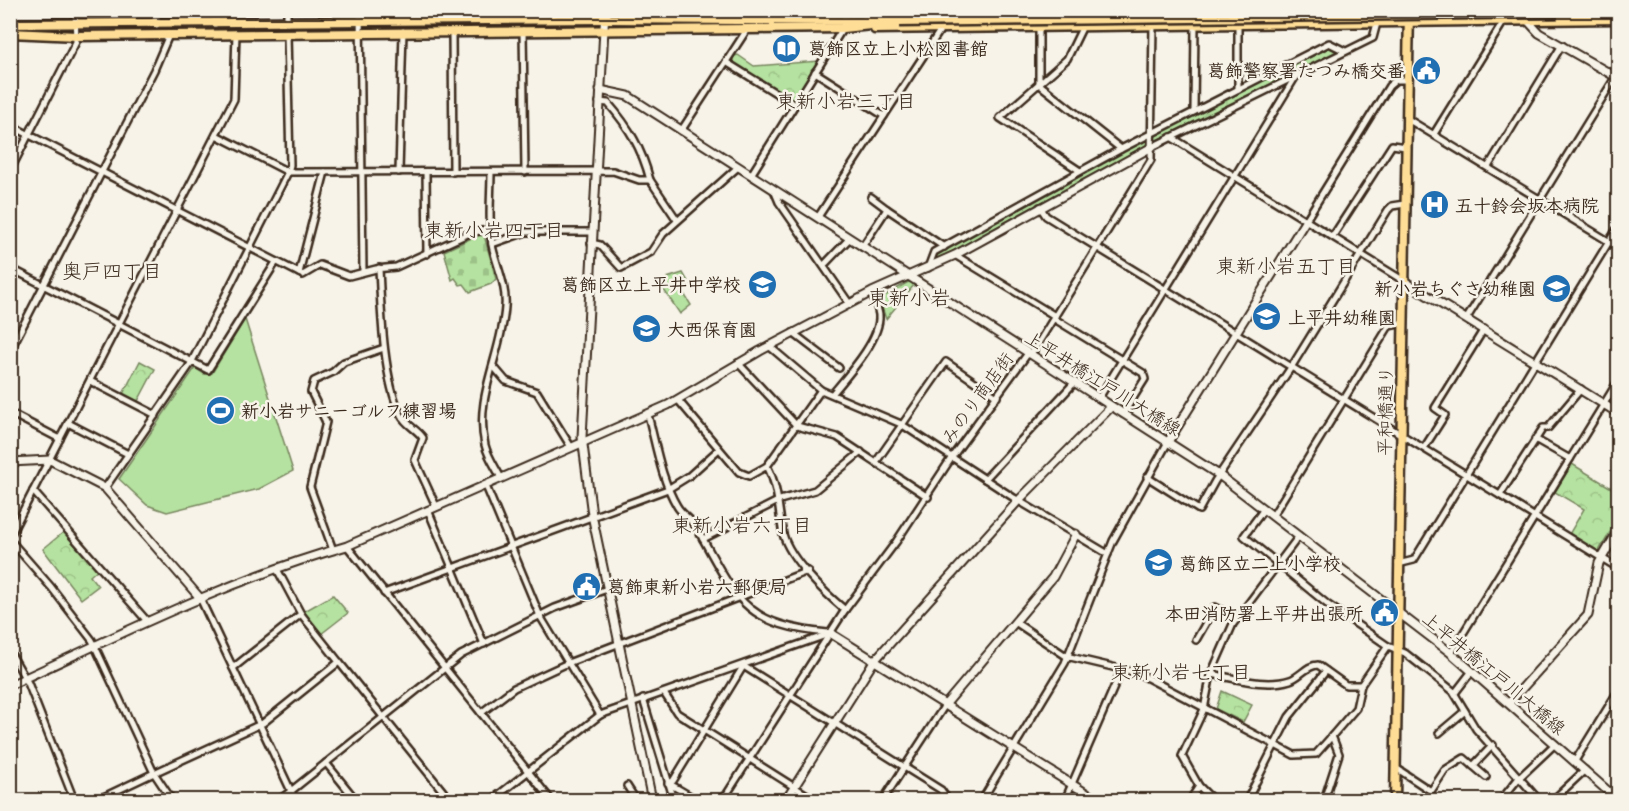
<svg xmlns="http://www.w3.org/2000/svg" width="1629" height="811" font-family="Delius,'Klee One',sans-serif">
<style>
.cemetery{fill:url(#cemetery-stones);stroke:#78865f;stroke-width:1.5}
.park{fill:url(#park-crowns);stroke:#78865f;stroke-width:1.5}
.pitch{fill:#b5e2a0;stroke:#78865f;stroke-width:1.5}
.lines{fill:none;stroke-linecap:round;stroke-linejoin:round}
.minor-casing{stroke:#3b2a1e;stroke-width:10}
.tertiary-casing{stroke:#3b2a1e;stroke-width:11}
.primary-casing{stroke:#3b2a1e;stroke-width:13}
.minor{stroke:#f7f3e8;stroke-width:5}
.tertiary{stroke:#f7f3e8;stroke-width:7}
.primary{stroke:#fedd96;stroke-width:8}
.primary-bridge-casing{stroke:#3b2a1e;stroke-width:13;stroke-linecap:butt}
.primary-bridge{stroke:#fedd96;stroke-width:8}
.labels{text-anchor:middle;dominant-baseline:central;stroke-width:5;stroke-linejoin:round;paint-order:stroke}
.poi-label{font-size:18px;font-weight:bold;fill:#3b2a1e;stroke:#f7f3e8;text-anchor:start}
.street-label{font-size:18px;fill:#3b2a1e;stroke:#f7f3e8}
.neighbourhood-label{font-size:20px;fill:#3b2a1e;stroke:#f7f3e8}
.quarter-label{font-size:21px;fill:#3b2a1e;stroke:#f7f3e8}
</style>
<defs>
<pattern id="cemetery-stones" width="16" height="16" patternUnits="userSpaceOnUse" patternTransform="scale(1.5)"><rect width="16" height="16" fill="#b5e2a0"/><path d="M2 7V4a2 2 0 0 1 4 0v3zM10 15v-3a2 2 0 0 1 4 0v3z" fill="#9dc289"/></pattern>
<pattern id="park-crowns" width="20" height="18" patternUnits="userSpaceOnUse" patternTransform="scale(1.5)"><rect width="20" height="18" fill="#b5e2a0"/><path d="M2 6a3 3 0 1 1 6 0M12 15a3 3 0 1 1 6 0" fill="none" stroke="#9dc289"/></pattern>
</defs>
<rect width="100%" height="100%" fill="#f7f3e8"/>
<filter id="ink" filterUnits="userSpaceOnUse"><feTurbulence type="fractalNoise" baseFrequency=".0167" numOctaves="2"/><feDisplacementMap in="SourceGraphic" scale="12" xChannelSelector="R" yChannelSelector="G"/><feConvolveMatrix kernelMatrix="1 2 1 2 8 2 1 2 1" color-interpolation-filters="sRGB"/></filter>
<g filter="url(#ink)">
<!-- cemetery -->
<path class="cemetery" d="M478,235H484L496,279L491,284L470,292L464,284L460,285L455,278L452,280L444,251Z"/>
<!-- park -->
<g class="park">
<path d="M1331,47L1339,52L1155,141V134Z"/>
<path d="M738,55L754,66L819,61L795,104L732,63L734,56Z"/>
<path d="M1145,139L1148,141L1145,146L933,262L937,253L1005,214L1021,207Z"/>
<path d="M683,273L690,285L681,289L691,305L680,314L662,287L667,278Z"/>
<path d="M910,281L914,285L886,319L879,299Z"/>
<path d="M140,361L155,369L137,403L122,396Z"/>
<path d="M1572,464L1618,492V520L1597,554L1568,536L1584,509L1555,492Z"/>
<path d="M65,531L98,569L90,576L98,586L81,599L43,549Z"/>
<path d="M333,595L348,613L321,634L303,612Z"/>
<path d="M1222,691L1252,705L1243,722L1216,709Z"/>
</g>
<!-- pitch -->
<path class="pitch" d="M245,319L293,471L259,489L167,512L147,505L119,479L195,368L204,374L212,373Z"/>
<g class="lines">
<defs>
<g id="minor">
<path d="M287,10V23"/>
<path d="M360,10L363,272"/>
<path d="M600,10L605,19L610,10"/>
<path d="M1039,27V84L1121,149"/>
<path d="M523,30L525,172"/>
<path d="M452,31L453,172"/>
<path d="M726,62L795,105"/>
<path d="M815,72L884,116"/>
<path d="M1238,89V25"/>
<path d="M1194,111L1195,25"/>
<path d="M1406,118L1618,247"/>
<path d="M10,125L303,275L320,265L349,276L376,269L396,267L472,232L491,230"/>
<path d="M681,131L748,28"/>
<path d="M1434,134L1504,21"/>
<path d="M216,135L288,172L613,171L639,180H650C642,149 629,127 608,103L599,102"/>
<path d="M1171,137L1404,281"/>
<path d="M1152,147L1373,38L1377,23"/>
<path d="M1488,167L1562,45"/>
<path d="M10,171L76,42L75,10"/>
<path d="M1080,171L1000,118L1067,59L1083,26"/>
<path d="M399,172L403,31"/>
<path d="M426,172L427,254"/>
<path d="M491,172C491,195 488,222 492,245C496,265 507,285 505,307C502,354 474,397 485,445C488,457 496,468 501,478"/>
<path d="M751,175L843,28L846,10"/>
<path d="M650,180L677,220"/>
<path d="M774,190L779,202L849,303"/>
<path d="M871,197L887,209"/>
<path d="M1040,207L1046,216L1618,568"/>
<path d="M818,217L941,29"/>
<path d="M1306,220L1389,86L1396,80H1406"/>
<path d="M1333,236L1392,145L1406,147"/>
<path d="M591,243L600,245L621,268L651,252L663,234L738,167"/>
<path d="M492,244L526,232H592"/>
<path d="M862,247L887,209L944,247"/>
<path d="M955,255L1055,316"/>
<path d="M824,265L849,239"/>
<path d="M10,268L208,370L276,262"/>
<path d="M379,268C381,309 383,380 401,415C406,425 417,429 423,438L415,460L436,506"/>
<path d="M928,268L934,252L1121,149L1329,43L1345,51"/>
<path d="M299,273L325,172"/>
<path d="M1053,318L1143,373L1145,379L1123,414"/>
<path d="M1467,318L1616,76"/>
<path d="M793,333L839,368"/>
<path d="M769,346L821,390L901,424L1014,498L1108,554"/>
<path d="M10,351L154,70L169,35"/>
<path d="M738,363L797,426L837,437L928,497"/>
<path d="M494,367L506,381L537,392L571,447"/>
<path d="M90,381L156,415"/>
<path d="M833,393C848,375 881,339 879,315C878,308 874,299 872,292"/>
<path d="M1099,398L1296,76"/>
<path d="M678,400L739,472L749,476L767,466L821,390"/>
<path d="M10,413L60,439"/>
<path d="M648,415C656,445 661,479 677,506C682,515 693,520 698,530C736,598 743,625 828,633"/>
<path d="M68,423L128,454"/>
<path d="M1535,439L1570,459"/>
<path d="M1424,448L1445,415L1435,408L1484,329"/>
<path d="M876,462L946,362L997,397"/>
<path d="M767,466C779,488 778,510 783,534C790,560 825,593 845,610"/>
<path d="M1147,477L1199,510L1215,481L1292,366L1388,210L1392,206L1405,204"/>
<path d="M985,479L1074,383"/>
<path d="M486,486L540,616L600,715"/>
<path d="M105,488L190,365L288,172L290,165L287,33"/>
<path d="M33,491L147,621"/>
<path d="M1500,495L1543,428H1548L1581,389"/>
<path d="M1264,509L1244,536L1327,604L1388,646L1405,653L1453,691L1476,729L1539,800"/>
<path d="M428,510L484,644"/>
<path d="M1273,515L1389,326L1403,323"/>
<path d="M10,536L234,99L236,33"/>
<path d="M703,539L780,500L815,490L861,452"/>
<path d="M10,540L51,587L92,640L154,773L263,723L339,662L301,614L233,668"/>
<path d="M347,546L551,800"/>
<path d="M333,550L310,487L326,422L311,392L314,381L333,372L344,362L384,348"/>
<path d="M1398,564L1414,560L1618,227"/>
<path d="M278,571L301,614"/>
<path d="M384,593L668,489L689,476L719,449"/>
<path d="M200,598L291,791L461,655L555,608L607,589"/>
<path d="M1015,622L1066,656L1138,673L1294,755L1316,754L1332,736"/>
<path d="M1196,640L1215,607L1237,618"/>
<path d="M10,652L28,683L74,800"/>
<path d="M1451,653L1618,381"/>
<path d="M339,662L450,800"/>
<path d="M745,667L941,790L948,800"/>
<path d="M1211,674C1235,678 1265,688 1290,680C1300,677 1307,665 1318,665L1346,685H1361"/>
<path d="M664,693L677,713L815,800"/>
<path d="M1455,693L1472,671"/>
<path d="M643,699L674,800"/>
<path d="M481,713L514,688L568,663L808,571"/>
<path d="M1439,733L1465,711"/>
<path d="M1575,761L1618,691"/>
<path d="M326,763L356,800"/>
<path d="M1473,766L1493,745"/>
<path d="M1396,768L1431,791L1445,770L1464,758L1486,777"/>
<path d="M627,786L636,800"/>
<path d="M97,800L154,773L172,800"/>
<path d="M279,800L291,791L295,800"/>
<path d="M492,800L600,715L829,634"/>
<path d="M697,800L668,783L673,781L744,665"/>
<path d="M723,800L845,610L896,542L952,457L1026,356L1034,350L1151,160L1153,24"/>
<path d="M883,800L945,705"/>
<path d="M982,800L1065,663L1113,541L1168,442"/>
<path d="M1065,800L1121,671"/>
<path d="M1190,800L1199,786"/>
<path d="M1213,800L1199,786L1182,756L1204,709L1211,674L1233,624L1299,536"/>
<path d="M1247,800L1289,717L1326,671"/>
<path d="M1324,800L1339,754L1332,736L1356,708L1361,685L1388,646"/>
<path d="M1501,800L1518,779L1555,744"/>
<path d="M1553,800L1585,770"/>
</g>
<g id="tertiary">
<path d="M605,10L582,437L592,515L652,800"/>
<path d="M1528,21L1539,33L1618,78"/>
<path d="M215,23L217,10"/>
<path d="M156,24V10"/>
<path d="M600,90L628,96L1219,475L1451,653L1618,800"/>
<path d="M1404,281L1618,413"/>
<path d="M1168,442L1306,220"/>
<path d="M10,462L50,460L105,488L200,598"/>
<path d="M830,633L1097,800"/>
<path d="M10,685C121,634 230,579 347,546L668,405L760,351L872,292L955,255L1152,147"/>
<path d="M1509,703L1588,615L1599,563L1618,531"/>
<path d="M945,705L1053,577L1076,534"/>
<path d="M786,800L874,661L1019,500L1111,407"/>
</g>
<g id="primary">
<path d="M1558,13L1618,11"/>
<path d="M866,17L941,14L1378,10"/>
<path d="M10,24L605,19L874,21"/>
<path d="M875,29L1618,19"/>
<path d="M10,33L77,36L843,28L899,22"/>
<path d="M1395,800L1409,10"/>
</g>
</defs>
<!-- minor casing -->
<use href="#minor" class="minor-casing"/>
<!-- tertiary casing -->
<use href="#tertiary" class="tertiary-casing"/>
<!-- primary casing -->
<use href="#primary" class="primary-casing"/>
<!-- minor -->
<use href="#minor" class="minor"/>
<!-- tertiary -->
<use href="#tertiary" class="tertiary"/>
<!-- primary -->
<use href="#primary" class="primary"/>
<defs>
<path id="primary-bridge" d="M899,22L1558,13"/>
</defs>
<!-- primary-bridge casing -->
<use href="#primary-bridge" class="primary-bridge-casing"/>
<!-- primary-bridge -->
<use href="#primary-bridge" class="primary-bridge"/>
</g>
</g>
<!-- icons -->
<defs>
<symbol id="library-disc" viewBox="-11 -11 22 22"><circle r="9.5" fill="#1f6fb2" stroke="#f7f3e8"/><path d="M-6-4Q-3-5.5-.7-3.5V5Q-3 3-6 4ZM6-4Q3-5.5 .7-3.5V5Q3 3 6 4Z" fill="#fff"/></symbol>
<symbol id="civic-disc" viewBox="-11 -11 22 22"><circle r="9.5" fill="#1f6fb2" stroke="#f7f3e8"/><path d="M-.6-6.5H3V-4.5H.6V-3L4-1V1h2V6H-6V1h2V-1L-.6-3ZM-1.2 2.5V6h2.4V2.5Z" fill="#fff"/></symbol>
<symbol id="hospital-disc" viewBox="-11 -11 22 22"><circle r="9.5" fill="#1f6fb2" stroke="#f7f3e8"/><path d="M-5-5h3v3.5h4V-5h3V5h-3V1.5h-4V5h-3Z" fill="#fff"/></symbol>
<symbol id="school-disc" viewBox="-11 -11 22 22"><circle r="9.5" fill="#1f6fb2" stroke="#f7f3e8"/><path d="M0-5L7-2L0 1L-7-2ZM-4 1L0 2.5L4 1V4Q0 6-4 4Z" fill="#fff"/></symbol>
<symbol id="stadium-disc" viewBox="-11 -11 22 22"><circle r="9.5" fill="#1f6fb2" stroke="#f7f3e8"/><path d="M0-5a6.5 5 0 1 0 0 10a6.5 5 0 1 0 0-10ZM-3.5-1.8h7v3.6h-7Z" fill="#fff"/></symbol>
</defs>
<g fill-rule="evenodd">
<use href="#library-disc" x="770" y="32" width="33" height="33"/>
<use href="#civic-disc" x="1410" y="54" width="33" height="33"/>
<use href="#hospital-disc" x="1418" y="188" width="33" height="33"/>
<use href="#school-disc" x="746" y="268" width="33" height="33"/>
<use href="#school-disc" x="1540" y="272" width="33" height="33"/>
<use href="#school-disc" x="1250" y="300" width="33" height="33"/>
<use href="#school-disc" x="630" y="312" width="33" height="33"/>
<use href="#stadium-disc" x="204" y="394" width="33" height="33"/>
<use href="#school-disc" x="1142" y="546" width="33" height="33"/>
<use href="#civic-disc" x="570" y="570" width="33" height="33"/>
<use href="#civic-disc" x="1368" y="596" width="33" height="33"/>
</g>
<g class="labels">
<!-- poi labels -->
<g class="poi-label">
<text x="808" y="48">葛飾区立上小松図書館</text>
<text x="1405" y="70" text-anchor="end">葛飾警察署たつみ橋交番</text>
<text x="1455" y="205">五十鈴会坂本病院</text>
<text x="741" y="284" text-anchor="end">葛飾区立上平井中学校</text>
<text x="1536" y="288" text-anchor="end">新小岩ちぐさ幼稚園</text>
<text x="1288" y="317">上平井幼稚園</text>
<text x="667" y="329">大西保育園</text>
<text x="241" y="410">新小岩サニーゴルフ練習場</text>
<text x="1179" y="563">葛飾区立二上小学校</text>
<text x="607" y="586">葛飾東新小岩六郵便局</text>
<text x="1363" y="613" text-anchor="end">本田消防署上平井出張所</text>
</g>
<!-- street labels -->
<g class="street-label">
<text transform="translate(1103 383) rotate(32)">上平井橋江戸川大橋線</text>
<text transform="translate(977 398) rotate(-54)">みのり商店街</text>
<text transform="translate(1385 411) rotate(-89)">平和橋通り</text>
<text transform="translate(1494 673) rotate(40)">上平井橋江戸川大橋線</text>
</g>
<!-- neighbourhood labels -->
<g class="neighbourhood-label">
<text x="846" y="100">東新小岩三丁目</text>
<text x="494" y="229">東新小岩四丁目</text>
<text x="1286" y="265">東新小岩五丁目</text>
<text x="112" y="270">奥戸四丁目</text>
<text x="742" y="524">東新小岩六丁目</text>
<text x="1181" y="671">東新小岩七丁目</text>
</g>
<!-- quarter labels -->
<g class="quarter-label">
<text x="909" y="297">東新小岩</text>
</g>
</g>
<!-- margin -->
<rect width="1629" height="811" fill="none" stroke="#f7f3e8" stroke-width="36"/>
<rect x="18" y="18" width="1593" height="775" fill="none" stroke="#3b2a1e" stroke-width="2" filter="url(#ink)"/>
</svg>
